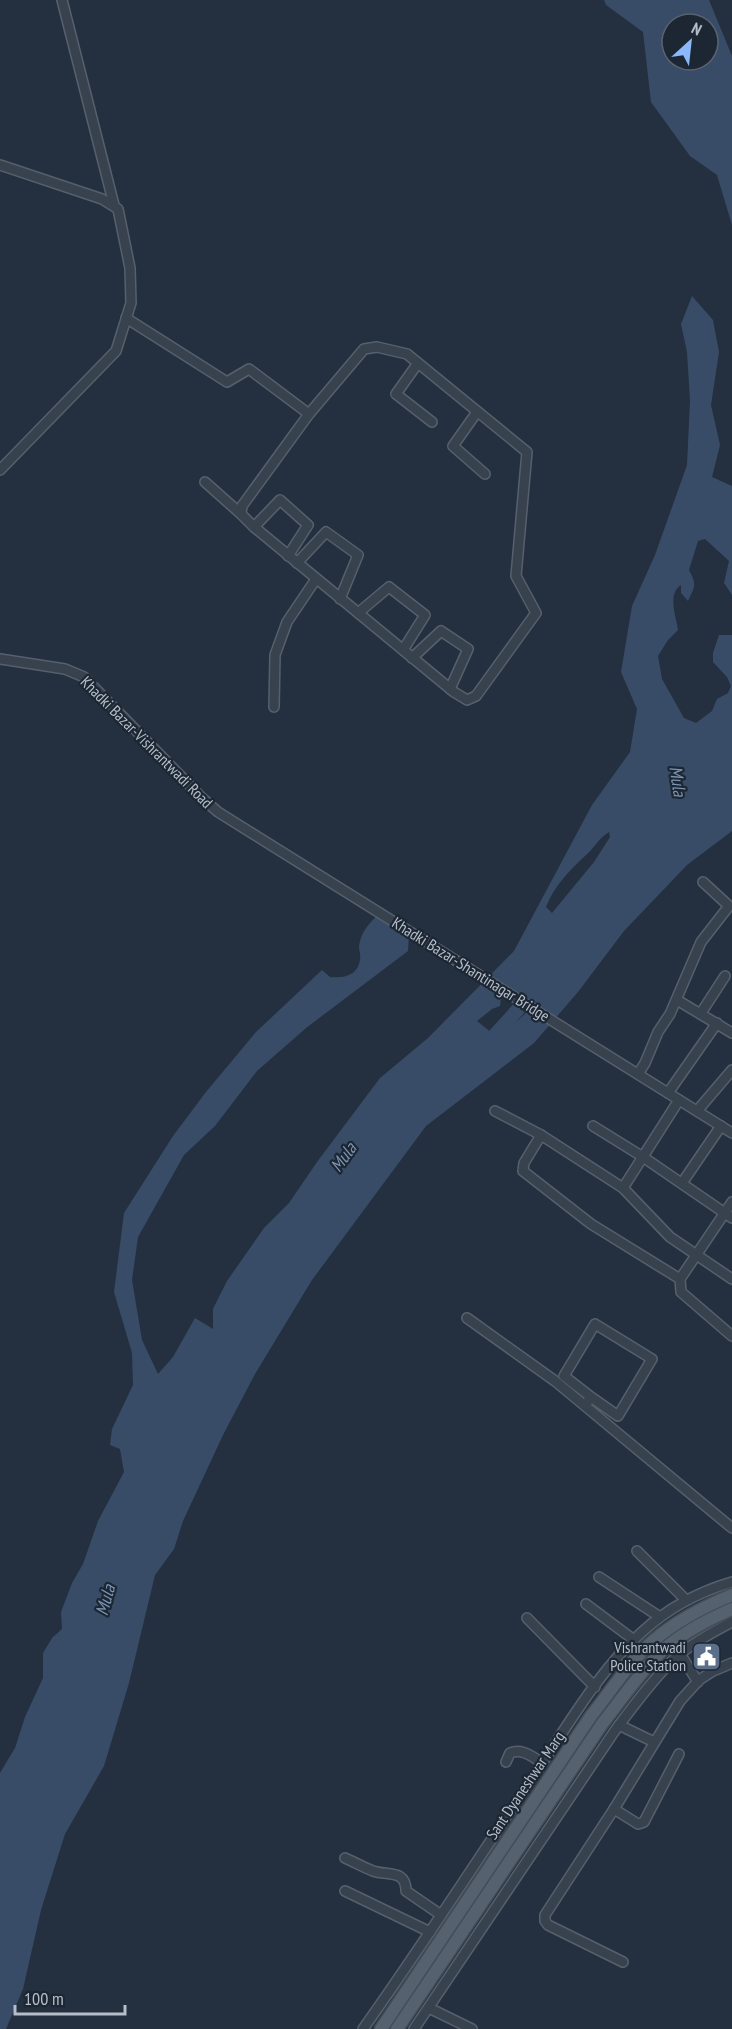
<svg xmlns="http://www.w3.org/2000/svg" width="732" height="2029" font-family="'PT Sans Narrow',sans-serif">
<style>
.water{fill:#384c67;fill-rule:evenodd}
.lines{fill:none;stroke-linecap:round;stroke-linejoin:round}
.river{stroke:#384c67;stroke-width:14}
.minor-casing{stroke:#56606d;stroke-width:12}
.major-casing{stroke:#424b58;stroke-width:15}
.minor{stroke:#38424f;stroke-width:9}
.major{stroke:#56616f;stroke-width:12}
.labels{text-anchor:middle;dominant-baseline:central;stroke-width:4.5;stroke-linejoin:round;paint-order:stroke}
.street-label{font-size:16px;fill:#b5bdca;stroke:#1d2734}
.poi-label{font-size:16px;fill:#b5bdca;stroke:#1d2734;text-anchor:end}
.water-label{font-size:18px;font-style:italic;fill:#7c94b2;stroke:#1d2734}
</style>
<rect width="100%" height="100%" fill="#24303f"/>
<!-- water -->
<g class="water">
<path d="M604,0H709L732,56V225L717,175L690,156L651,102L643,32L606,5ZM672,24H708V60H672Z"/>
<path d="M692,296L713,320L719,352L711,405L720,445L712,477L732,486V595L724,583L729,561L705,539L698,541L689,570C697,585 695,586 688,601L681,593V585C667,594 676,616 678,630L668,640L658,656L662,679L684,718L696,723L712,711L717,699L728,693L731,686L727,677L713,662V653L719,635H732V831L687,865L624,931L578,992L534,1043L426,1126L312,1280L255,1374L223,1435L183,1521L174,1549L155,1575L129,1683L104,1766L65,1834L41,1910L23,1989L6,2029H0V1773L15,1748L25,1717L43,1678V1653L52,1638L62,1629L61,1612L72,1583L83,1564L98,1521L124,1472L120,1449L110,1445L112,1429L133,1385L132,1353L114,1292L124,1213L173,1136L206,1092L256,1032L322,970L330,977C342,978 357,977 360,960C361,955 359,951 359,946C361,932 369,923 379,914L409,932L408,951L306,1028L257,1071L215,1126L184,1155L138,1237L132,1280L142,1340L158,1374L173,1357L195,1318L213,1329V1309L227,1281L264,1228L289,1203L317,1162L380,1078L428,1038L514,951L592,805L630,752L637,709L621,672L632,606L655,555L687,465L690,401L687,352L681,324ZM609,832L610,837L594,862L552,913L546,907C555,885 569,871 586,855C595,847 599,838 609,832ZM511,993L526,1001L525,1014L507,1030L492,1033L477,1021L492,1009L500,1006L501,998Z"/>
</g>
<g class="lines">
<!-- river -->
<path class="river" d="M485,1042L494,1036L532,994"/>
<defs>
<g id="minor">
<path d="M62,0L114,205"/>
<path d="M0,165L102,199L118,209L130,268L131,303L116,351L0,470"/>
<path d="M126,318L227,382L249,369L309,414"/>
<path d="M377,347L407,354L527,452L516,576L536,613L476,696L467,700L454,692L254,527L241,514L242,506L309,414L364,349Z"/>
<path d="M418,363L396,394L432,422"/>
<path d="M477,412L453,446L485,474"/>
<path d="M205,482L241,514"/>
<path d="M254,527L280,500L308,525L288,556"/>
<path d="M297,563L326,532L358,555L340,599"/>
<path d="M358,613L389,587L425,615L403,650"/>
<path d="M412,658L441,631L468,649L450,689"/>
<path d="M0,659L65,669L84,677L201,797L218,812L732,1133"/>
<path d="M274,707L275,655L287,622L316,579"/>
<path d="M677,1000L732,1033"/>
<path d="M701,1013L725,976"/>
<path d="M638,1074L645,1063L658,1032L670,1014L701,942L729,906L703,882"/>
<path d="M668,1093L717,1023"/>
<path d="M495,1111L541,1135L623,1188L670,1237L732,1279"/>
<path d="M697,1111L732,1070"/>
<path d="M593,1126L643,1157L732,1218"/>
<path d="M541,1135L524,1163L523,1171L591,1224L680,1279L681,1292L732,1336"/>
<path d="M682,1183L721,1126"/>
<path d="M623,1188L679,1100"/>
<path d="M680,1279L732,1202"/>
<path d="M467,1318L555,1381L732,1528"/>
<path d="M585,1405L591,1397L564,1376L595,1324L652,1359L618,1416L591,1397"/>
<path d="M637,1551L686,1600"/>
<path d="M599,1577L660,1617"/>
<path d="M586,1604L634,1640"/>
<path d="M527,1618L595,1687"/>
<path d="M680,1654L698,1682"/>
<path d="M619,1725L654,1742"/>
<path d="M506,1762L510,1753C523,1748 532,1757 543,1763"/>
<path d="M614,1809L638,1824L644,1822L679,1754"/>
<path d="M345,1858C354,1862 363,1867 373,1871C387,1876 406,1869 406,1891L441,1915"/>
<path d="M345,1891L430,1932"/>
<path d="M623,1962L548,1925L545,1921V1915L614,1809L680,1701L699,1680L713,1671L732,1663"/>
<path d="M429,2008L472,2029"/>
<path d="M363,2029C422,1946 477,1861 533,1777C565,1730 599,1670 642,1632C668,1608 698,1592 732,1582"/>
<path d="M414,2029L614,1732C631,1709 649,1684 670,1663C687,1646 711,1633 732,1622"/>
</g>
<g id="major">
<path d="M381,2029L591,1716C611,1691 629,1662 653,1641C676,1621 703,1607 732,1595"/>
<path d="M397,2029L602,1724C621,1700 639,1673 661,1652C681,1633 707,1620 732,1609"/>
</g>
</defs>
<!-- minor casing -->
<use href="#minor" class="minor-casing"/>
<!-- major casing -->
<use href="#major" class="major-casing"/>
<!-- minor -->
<use href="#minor" class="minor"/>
<!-- major -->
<use href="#major" class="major"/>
</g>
<!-- icons -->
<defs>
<symbol id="civic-square" viewBox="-11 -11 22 22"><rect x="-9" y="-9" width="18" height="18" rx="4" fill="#5c6f8a" stroke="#1d2734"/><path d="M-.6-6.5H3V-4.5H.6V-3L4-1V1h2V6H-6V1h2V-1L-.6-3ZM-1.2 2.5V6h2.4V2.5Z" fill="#fff"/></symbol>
</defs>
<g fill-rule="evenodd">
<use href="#civic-square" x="690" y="1640" width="33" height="33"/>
</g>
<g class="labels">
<!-- street labels -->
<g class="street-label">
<text transform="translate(147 742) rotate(45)">Khadki Bazar-Vishrantwadi Road</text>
<text transform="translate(471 969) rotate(32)">Khadki Bazar-Shantinagar Bridge</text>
<text transform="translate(525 1785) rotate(-56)">Sant Dyaneshwar Marg</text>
</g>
<!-- poi labels -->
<g class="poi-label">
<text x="686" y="1647">Vishrantwadi<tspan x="686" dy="18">Police Station</tspan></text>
</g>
<!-- water labels -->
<g class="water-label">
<text transform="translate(678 781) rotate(81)">Mula</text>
<text transform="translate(343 1157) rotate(-54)">Mula</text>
<text transform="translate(105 1600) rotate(-75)">Mula</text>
</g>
</g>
<!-- north arrow -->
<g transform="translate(690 42) rotate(27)"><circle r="28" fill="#1d2734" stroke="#5a6370" stroke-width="1.5"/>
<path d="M0-4.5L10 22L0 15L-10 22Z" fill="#8ab8f9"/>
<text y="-9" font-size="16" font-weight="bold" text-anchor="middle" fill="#b5bdca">N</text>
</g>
<!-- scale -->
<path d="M15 2005v9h110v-9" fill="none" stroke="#b5bdca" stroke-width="3"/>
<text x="24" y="2005" font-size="18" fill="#b5bdca" stroke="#1d2734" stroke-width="4.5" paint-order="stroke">100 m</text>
</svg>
